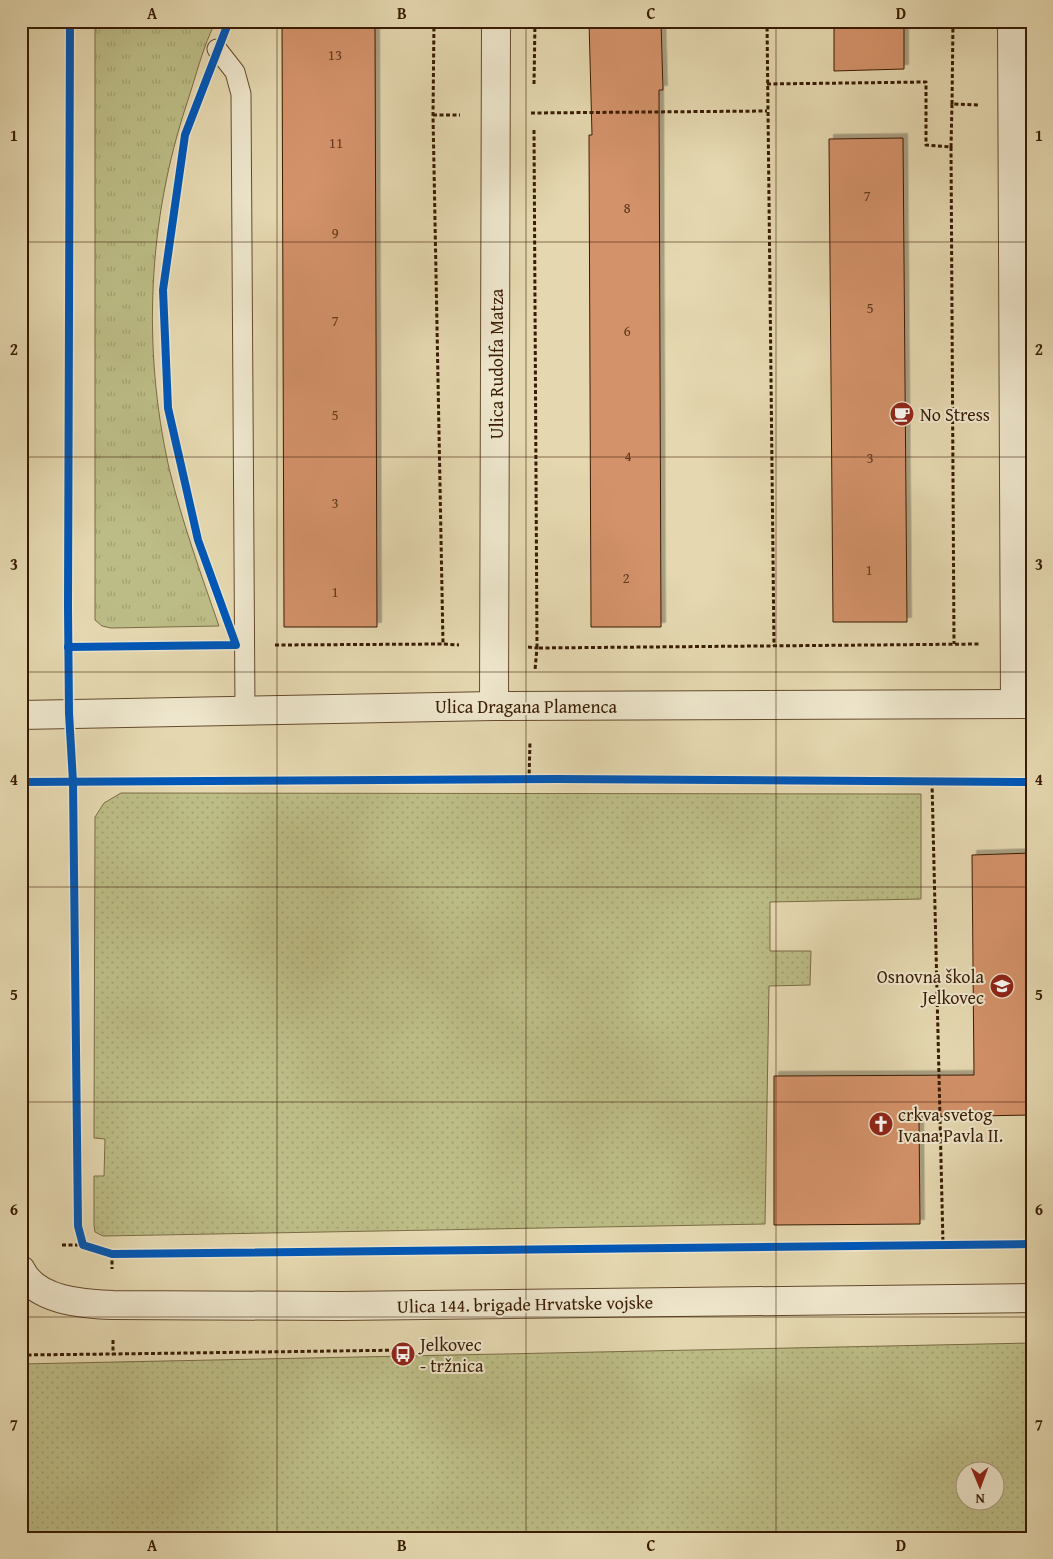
<svg xmlns="http://www.w3.org/2000/svg" width="1053" height="1559" font-family="'Gentium Book Plus',serif">
<style>
.grass{fill:url(#grass-dots);stroke:#7a6c44;fill-rule:evenodd}
.park{fill:url(#park-tufts);stroke:#7a6c44}
.building{fill:#d4926b;stroke:#391c03;filter:url(#shadow)}
.lines{fill:none;stroke-linecap:round;stroke-linejoin:round}
.lane-casing{stroke:#644b2e;stroke-width:21}
.street-casing{stroke:#644b2e;stroke-width:30}
.path{stroke:#391c03;stroke-width:3;stroke-dasharray:4 2.5;stroke-linecap:butt}
.lane{stroke:#eee6cc;stroke-width:19}
.street{stroke:#eee6cc;stroke-width:28}
.cycleway-casing{stroke:#eee6cc;stroke-width:11}
.cycleway{stroke:#0057b8;stroke-width:8}
.grid{fill:none;stroke:#391c03;stroke-width:1;stroke-opacity:0.55}
.labels{text-anchor:middle;dominant-baseline:central;stroke-width:4;stroke-linejoin:round;paint-order:stroke}
.number-label{font-size:15px;fill:#603a1d}
.street-label{font-size:18px;fill:#391c03;stroke:#eee6cc}
.poi-label{font-size:18px;fill:#391c03;stroke:#eee6cc;text-anchor:start}
.neatline{fill:none;stroke:#391c03;stroke-width:2}
.grid-label{font-size:16px;text-anchor:middle;font-weight:bold;fill:#391c03}
</style>
<defs>
<pattern id="grass-dots" width="8" height="8" patternUnits="userSpaceOnUse" patternTransform="scale(1.25)"><rect width="8" height="8" fill="#bcbc86"/><path d="M2 2h.1M6 6h.1" fill="none" stroke="#a2a172" stroke-width="1.8" stroke-linecap="round"/></pattern>
<pattern id="park-tufts" width="24" height="20" patternUnits="userSpaceOnUse" patternTransform="scale(1.25)"><rect width="24" height="20" fill="#bcbc86"/><path d="M3 7l-1-3M5 7V3M7 7l1-3M15 17l-1-3M17 17v-4M19 17l1-3" fill="none" stroke="#a2a172"/></pattern>
<filter id="shadow"><feDropShadow dx="4.5" dy="-4.5" stdDeviation="0" flood-color="#0004"/></filter>
</defs>
<rect width="100%" height="100%" fill="#e5d8b0"/>
<filter id="stains"><feTurbulence type="fractalNoise" baseFrequency=".004" numOctaves="4"/><feColorMatrix values="0 0 0 0 .2 0 0 0 0 .09 0 0 0 0 .02 0 0 0 .5 -.17"/></filter>
<radialGradient id="worn" r=".72"><stop offset=".6" stop-color="#630" stop-opacity="0"/><stop offset="1" stop-color="#630" stop-opacity=".3"/></radialGradient>
<!-- grass -->
<g class="grass">
<path d="M121,793L921,794V899L770,902V951H811L810,985L769,986L765,1224L103,1236L95,1232L94,1225V1176H104L105,1139L94,1138L95,817L104,803Z"/>
<path d="M1032,1343V1538H21V1364ZM966,1472H996V1502H966Z"/>
</g>
<!-- park -->
<path class="park" d="M95,21H216C203,46 196,76 187,103C148,220 142,347 169,468C182,522 201,574 219,626L111,628L102,626L95,620Z"/>
<!-- building -->
<g class="building">
<path d="M282,21H375L377,627H284Z"/>
<path d="M589,21H661L663,90H659L661,627H591L589,135H592Z"/>
<path d="M834,21H904V69L834,71Z"/>
<path d="M903,138L907,622H833L829,139Z"/>
<path d="M1032,853V1115L919,1117L920,1224L774,1225V1076L974,1075L972,855Z"/>
</g>
<g class="lines">
<defs>
<path id="lane" d="M217,49L235,72L241,94L245,710"/>
<g id="street">
<path d="M1012,21L1015,704"/>
<path d="M494,706L496,21"/>
<path d="M21,715L494,706L1032,704"/>
<path d="M21,1270C36,1301 83,1304 113,1305L341,1306L1032,1298"/>
</g>
</defs>
<!-- lane casing -->
<use href="#lane" class="lane-casing"/>
<!-- street casing -->
<use href="#street" class="street-casing"/>
<!-- path -->
<g class="path">
<path d="M434,21L433,115L443,644L459,645"/>
<path d="M767,21L774,646"/>
<path d="M534,84L535,21"/>
<path d="M767,84L926,82V145L951,147L952,104L978,105"/>
<path d="M952,104L953,21"/>
<path d="M531,113L767,111"/>
<path d="M433,115H460"/>
<path d="M534,130L537,648L981,644"/>
<path d="M951,147L954,644"/>
<path d="M275,645L443,644"/>
<path d="M528,647L537,648L535,670"/>
<path d="M529,780L530,741"/>
<path d="M932,782L943,1244"/>
<path d="M62,1245H83"/>
<path d="M112,1254V1269"/>
<path d="M113,1340V1354L408,1350"/>
<path d="M21,1355L113,1354"/>
</g>
<!-- lane -->
<use href="#lane" class="lane"/>
<!-- street -->
<use href="#street" class="street"/>
<defs>
<g id="cycleway">
<path d="M70,21L68,606L69,713L73,782L78,1226L83,1245L112,1254L1032,1244"/>
<path d="M68,647L236,645L198,540L168,408L163,290L185,135L229,21"/>
<path d="M21,782L557,779L1032,782"/>
</g>
</defs>
<!-- cycleway casing -->
<use href="#cycleway" class="cycleway-casing"/>
<!-- cycleway -->
<use href="#cycleway" class="cycleway"/>
</g>
<!-- grid -->
<path class="grid" d="M277,21V1538M526,21V1538M776,21V1538M21,242H1032M21,457H1032M21,672H1032M21,887H1032M21,1102H1032M21,1317H1032"/>
<!-- icons -->
<defs>
<symbol id="cafe-disc" viewBox="-11 -11 22 22"><circle r="9.5" fill="#8f2418" stroke="#eee6cc"/><path d="M-5.5-4.5H6V0H3Q3 3.5 0 3.5H-2.5Q-5.5 3.5-5.5 0ZM3-3.2v2h1.7v-2ZM-6 4.5H4V6H-6Z" fill="#fff"/></symbol>
<symbol id="school-disc" viewBox="-11 -11 22 22"><circle r="9.5" fill="#8f2418" stroke="#eee6cc"/><path d="M0-5L7-2L0 1L-7-2ZM-4 1L0 2.5L4 1V4Q0 6-4 4Z" fill="#fff"/></symbol>
<symbol id="church-disc" viewBox="-11 -11 22 22"><circle r="9.5" fill="#8f2418" stroke="#eee6cc"/><path d="M-1.2-6h2.4v3.5h3.3v2.4h-3.3V6h-2.4V-.1h-3.3v-2.4h3.3Z" fill="#fff"/></symbol>
<symbol id="bus-disc" viewBox="-11 -11 22 22"><circle r="9.5" fill="#8f2418" stroke="#eee6cc"/><path d="M-5-6H5V4H4V6H2V4H-2V6H-4V4H-5ZM-3.5-4V0h7V-4ZM-3.5 1.2v1.5H-2V1.2ZM2 1.2v1.5H3.5V1.2Z" fill="#fff"/></symbol>
</defs>
<g fill-rule="evenodd">
<use href="#cafe-disc" x="888" y="400" width="28" height="28"/>
<use href="#school-disc" x="988" y="972" width="28" height="28"/>
<use href="#church-disc" x="867" y="1110" width="28" height="28"/>
<use href="#bus-disc" x="389" y="1340" width="28" height="28"/>
</g>
<g class="labels">
<!-- number labels -->
<g class="number-label">
<text x="335" y="54">13</text>
<text x="336" y="142">11</text>
<text x="867" y="195">7</text>
<text x="627" y="207">8</text>
<text x="335" y="232">9</text>
<text x="870" y="307">5</text>
<text x="335" y="320">7</text>
<text x="627" y="330">6</text>
<text x="335" y="414">5</text>
<text x="628" y="455">4</text>
<text x="870" y="457">3</text>
<text x="335" y="502">3</text>
<text x="869" y="569">1</text>
<text x="626" y="577">2</text>
<text x="335" y="591">1</text>
</g>
<!-- street labels -->
<g class="street-label">
<text transform="translate(496 364) rotate(-90)">Ulica Rudolfa Matza</text>
<text x="526" y="706">Ulica Dragana Plamenca</text>
<text transform="translate(525 1304) rotate(-1)">Ulica 144. brigade Hrvatske vojske</text>
</g>
<!-- poi labels -->
<g class="poi-label">
<text x="920" y="414">No Stress</text>
<text x="984" y="976" text-anchor="end">Osnovna škola<tspan x="984" dy="21">Jelkovec</tspan></text>
<text x="898" y="1114">crkva svetog<tspan x="898" dy="21">Ivana Pavla II.</tspan></text>
<text x="420" y="1344">Jelkovec<tspan x="420" dy="21">- tržnica</tspan></text>
</g>
</g>
<!-- margin -->
<rect width="1053" height="1559" fill="none" stroke="#e5d8b0" stroke-width="55"/>
<!-- north arrow -->
<g transform="translate(980 1486) rotate(179)"><circle r="24" fill="#eee6cc" stroke="#a6957c"/>
<path d="M0-4L9 19L0 12L-9 19Z" fill="#8f2418"/>
<text y="-8" font-size="14" font-weight="bold" text-anchor="middle" fill="#391c03">N</text>
</g>
<rect x="28" y="28" width="998" height="1504" class="neatline"/>
<g class="grid-label">
<text x="152" y="19">A</text>
<text x="402" y="19">B</text>
<text x="651" y="19">C</text>
<text x="901" y="19">D</text>
<text x="14" y="141">1</text>
<text x="1039" y="141">1</text>
<text x="14" y="355">2</text>
<text x="1039" y="355">2</text>
<text x="14" y="570">3</text>
<text x="1039" y="570">3</text>
<text x="14" y="785">4</text>
<text x="1039" y="785">4</text>
<text x="14" y="1000">5</text>
<text x="1039" y="1000">5</text>
<text x="14" y="1215">6</text>
<text x="1039" y="1215">6</text>
<text x="14" y="1430">7</text>
<text x="1039" y="1430">7</text>
<text x="152" y="1551">A</text>
<text x="402" y="1551">B</text>
<text x="651" y="1551">C</text>
<text x="901" y="1551">D</text>
</g>
<rect width="100%" height="100%" filter="url(#stains)"/>
<rect width="100%" height="100%" fill="url(#worn)"/>
</svg>
